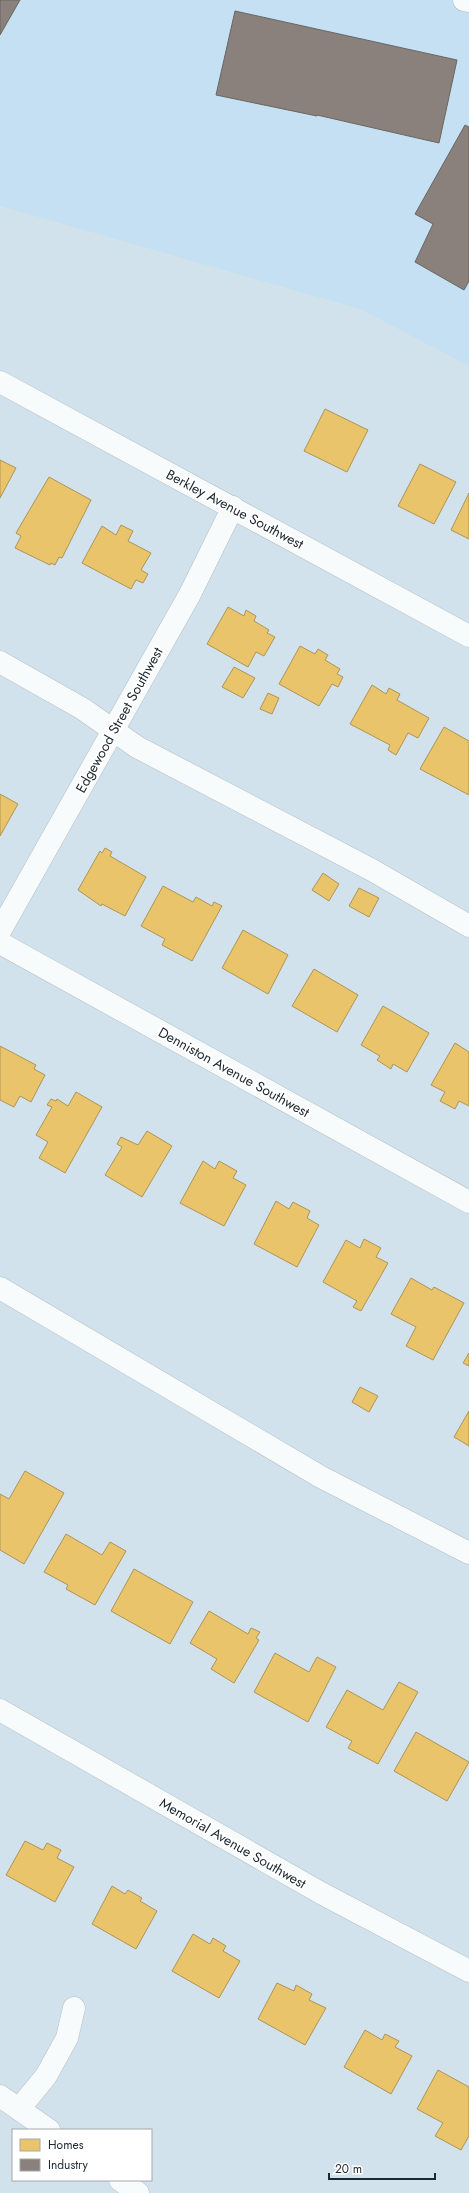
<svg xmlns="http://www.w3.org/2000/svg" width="469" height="2193" font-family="Jost,sans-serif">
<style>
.built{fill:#c5e0f2}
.homes{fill:#e9c46a;stroke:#ac9558}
.industry{fill:#8a817c;stroke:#696665}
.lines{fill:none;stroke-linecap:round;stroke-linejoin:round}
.minor-casing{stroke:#b2bec6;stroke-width:23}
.minor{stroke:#f8fbfc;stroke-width:22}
.labels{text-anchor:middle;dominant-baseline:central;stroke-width:4;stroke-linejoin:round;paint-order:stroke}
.street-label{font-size:14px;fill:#1c272e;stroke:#fff}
</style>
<rect width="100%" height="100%" fill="#d2e2ec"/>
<!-- built -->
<path class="built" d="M0,0H469V366L360,309L0,206Z"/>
<!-- homes -->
<g class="homes">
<path d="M325,409L368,430L347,472L304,451Z"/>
<path d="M0,460L16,468L0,498Z"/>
<path d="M420,464L456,482L434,524L398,506Z"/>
<path d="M49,477L91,500L62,558L59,557L55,565L51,563L50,565L15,548L21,536L16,533Z"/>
<path d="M469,493V539L451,530Z"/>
<path d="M121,525L133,531L128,541L151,553L141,570L148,574L143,583L136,580L131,589L82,563L102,526L116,535Z"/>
<path d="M228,607L244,616L246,610L256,616L254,621L269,630L267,633L275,637L264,656L256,652L248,667L207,644Z"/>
<path d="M300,646L315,654L318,649L328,655L325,660L340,669L337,674L343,677L338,687L332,684L319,706L279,684Z"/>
<path d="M234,667L255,678L243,698L222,687Z"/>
<path d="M372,685L386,694L389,688L400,694L397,700L429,718L418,738L408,733L396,755L388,750L390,745L350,724Z"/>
<path d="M268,693L279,698L272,714L260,709Z"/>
<path d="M444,727L469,741V795L420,769Z"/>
<path d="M0,794L18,804L0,836Z"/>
<path d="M105,848L112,852L110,856L146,877L125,916L102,904L101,906L78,890L100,851L102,853Z"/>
<path d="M323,873L339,884L329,901L312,890Z"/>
<path d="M163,886L193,902L196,897L212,906L214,902L222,906L192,961L162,945L165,939L141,926Z"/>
<path d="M359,888L379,898L369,917L349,906Z"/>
<path d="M243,930L288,955L268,994L222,968Z"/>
<path d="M314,969L358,995L337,1032L292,1006Z"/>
<path d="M383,1006L429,1033L407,1072L393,1064L391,1069L377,1060L380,1056L361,1045Z"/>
<path d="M455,1043L469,1052V1106L459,1101L455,1109L440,1101L445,1092L431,1085Z"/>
<path d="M0,1046L36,1065L34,1069L45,1075L31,1102L20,1096L14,1107L0,1100Z"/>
<path d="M76,1092L102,1107L65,1173L39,1158L48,1142L36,1135L52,1107L47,1105L51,1099L56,1101L57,1099L68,1106Z"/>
<path d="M147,1131L172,1146L142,1197L105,1175L122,1147L117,1144L121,1137L138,1145Z"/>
<path d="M203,1161L215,1169L219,1161L237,1171L233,1178L246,1185L224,1226L180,1203Z"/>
<path d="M276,1201L289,1209L293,1202L310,1211L307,1218L319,1225L297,1267L254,1244Z"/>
<path d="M364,1239L381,1248L376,1257L388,1263L361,1311L353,1307L357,1301L323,1282L346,1240L360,1248Z"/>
<path d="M411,1278L432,1290L434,1287L464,1303L433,1360L406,1346L416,1327L391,1314Z"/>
<path d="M469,1353V1366L463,1363Z"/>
<path d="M360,1387L378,1396L369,1412L352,1402Z"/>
<path d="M469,1411V1446L454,1437Z"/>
<path d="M25,1471L64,1493L24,1564L0,1550V1494L9,1499Z"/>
<path d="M66,1534L102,1555L110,1542L126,1551L95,1605L66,1589L68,1585L44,1572Z"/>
<path d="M134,1569L193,1602L170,1644L111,1611Z"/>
<path d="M209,1611L248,1634L251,1628L260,1632L256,1638L259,1640L234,1683L211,1669L217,1659L190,1643Z"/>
<path d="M275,1653L309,1672L317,1657L336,1667L308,1722L254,1692Z"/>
<path d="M399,1682L418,1692L378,1764L348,1748L352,1741L326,1727L347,1690L383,1710Z"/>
<path d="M416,1732L469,1762L447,1801L394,1771Z"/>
<path d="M25,1841L43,1850L47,1843L61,1850L57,1858L74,1867L55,1902L6,1875Z"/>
<path d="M112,1886L125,1894L128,1890L142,1898L140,1901L157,1911L136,1949L92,1924Z"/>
<path d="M193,1934L210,1944L213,1938L226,1946L223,1951L240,1961L219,1998L172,1971Z"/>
<path d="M277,1983L294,1991L296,1985L312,1994L309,2000L326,2008L305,2045L258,2019Z"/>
<path d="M365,2030L382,2040L385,2034L399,2041L395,2047L412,2056L391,2094L344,2067Z"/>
<path d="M438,2070L469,2087V2136L461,2150L435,2136L443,2123L417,2109Z"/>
</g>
<!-- industry -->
<g class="industry">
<path d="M0,0H20L0,35Z"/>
<path d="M235,11L457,60L439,143L317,115V116L216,95Z"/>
<path d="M465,125L469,127V281L464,290L415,262L433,224L415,214Z"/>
</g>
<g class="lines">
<defs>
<g id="minor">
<path d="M464,0L469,1"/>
<path d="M0,382L469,636"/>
<path d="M0,662L83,709L137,747L372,870L469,926"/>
<path d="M0,931L190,594L233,507"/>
<path d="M0,943L469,1202"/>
<path d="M0,1288L321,1477L469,1553"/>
<path d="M0,1710L321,1893L469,1971"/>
<path d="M0,2096L49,2130"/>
<path d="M19,2109L46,2076L67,2038L74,2008"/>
<path d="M120,2180L138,2193"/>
</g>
</defs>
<!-- minor casing -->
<use href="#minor" class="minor-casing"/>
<!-- minor -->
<use href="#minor" class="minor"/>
</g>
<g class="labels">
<!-- street labels -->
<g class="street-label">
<text transform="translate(235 509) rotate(28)">Berkley Avenue Southwest</text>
<text transform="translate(119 720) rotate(-61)">Edgewood Street Southwest</text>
<text transform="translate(234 1072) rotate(29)">Denniston Avenue Southwest</text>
<text transform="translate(233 1843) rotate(30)">Memorial Avenue Southwest</text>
</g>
</g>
<!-- legend -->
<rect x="12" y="2129" width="140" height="52" fill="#ffffff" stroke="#a4a9ab"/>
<rect x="20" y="2139" width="20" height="12" fill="#e9c46a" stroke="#a4a9ab"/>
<text x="48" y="2149" font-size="12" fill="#1c272e">Homes</text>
<rect x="20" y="2159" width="20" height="12" fill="#8a817c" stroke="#a4a9ab"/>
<text x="48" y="2169" font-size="12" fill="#1c272e">Industry</text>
<!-- scale -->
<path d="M329 2173v6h106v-6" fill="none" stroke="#1c272e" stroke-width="2"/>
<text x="335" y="2173" font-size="12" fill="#1c272e" stroke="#ffffff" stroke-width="3" paint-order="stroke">20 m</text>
</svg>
